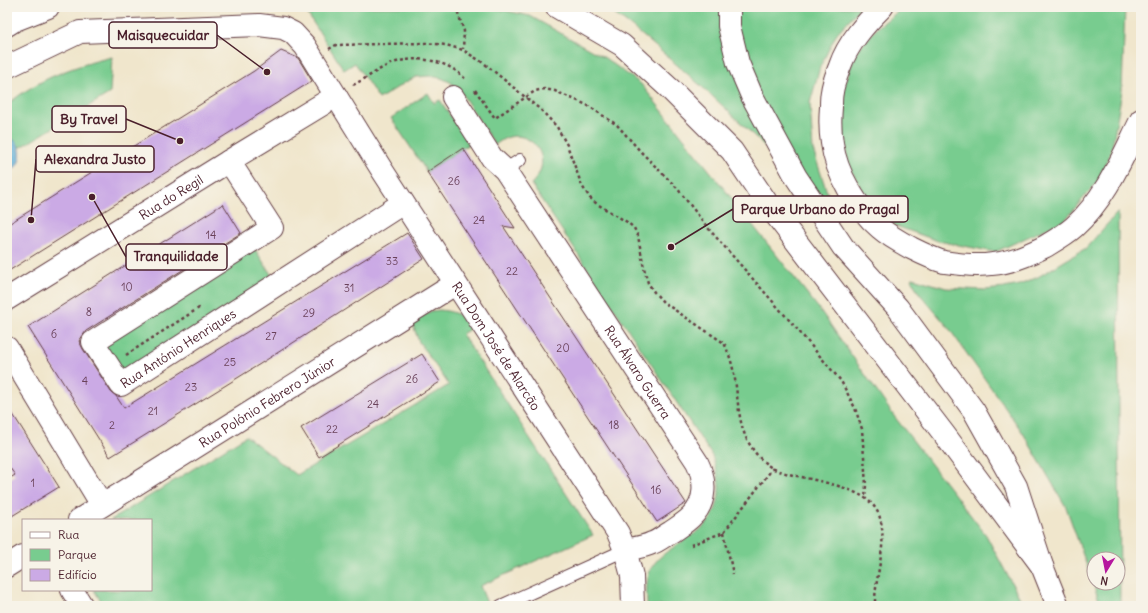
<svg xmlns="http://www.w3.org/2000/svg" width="1148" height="613" font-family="Delius,sans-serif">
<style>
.green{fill:#78cc8f;stroke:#61765d;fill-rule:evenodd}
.water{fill:#5aabd5;stroke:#526580}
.building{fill:#cbaae5}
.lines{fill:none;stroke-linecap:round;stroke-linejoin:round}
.lane-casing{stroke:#633d43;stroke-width:14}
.street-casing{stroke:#633d43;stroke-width:24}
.highway-casing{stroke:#633d43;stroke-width:24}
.path{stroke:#633d43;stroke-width:2.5;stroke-dasharray:3 3;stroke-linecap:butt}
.lane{stroke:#fff;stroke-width:12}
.street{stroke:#fff;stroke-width:22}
.highway{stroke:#fff;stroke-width:22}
.labels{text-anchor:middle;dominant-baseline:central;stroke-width:3;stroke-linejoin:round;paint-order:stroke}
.number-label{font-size:11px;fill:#6a425a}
.street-label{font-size:13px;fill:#4a1f2b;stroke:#f7f3e8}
.leader{fill:none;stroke:#4a1f2b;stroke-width:1.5}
.callout-dot{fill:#4a1f2b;stroke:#f7f3e8;stroke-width:1.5}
.callout{fill:#f7f3e8;stroke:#4a1f2b;stroke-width:1.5}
.callout-label{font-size:14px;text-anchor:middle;font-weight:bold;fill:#4a1f2b}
</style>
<rect width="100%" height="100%" fill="#f7f3e8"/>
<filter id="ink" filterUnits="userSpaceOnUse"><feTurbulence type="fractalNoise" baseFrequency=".025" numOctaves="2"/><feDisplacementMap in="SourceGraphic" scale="8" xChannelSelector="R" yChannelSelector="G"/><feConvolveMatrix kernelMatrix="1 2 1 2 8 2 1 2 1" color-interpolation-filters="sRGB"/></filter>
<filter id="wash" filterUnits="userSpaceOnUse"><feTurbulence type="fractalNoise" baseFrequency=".012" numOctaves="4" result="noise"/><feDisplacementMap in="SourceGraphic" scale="16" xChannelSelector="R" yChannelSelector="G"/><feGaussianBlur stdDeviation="0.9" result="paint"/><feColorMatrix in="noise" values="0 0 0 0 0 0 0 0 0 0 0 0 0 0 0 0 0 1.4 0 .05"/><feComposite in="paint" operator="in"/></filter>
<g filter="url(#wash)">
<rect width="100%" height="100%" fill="#f0e6cc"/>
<!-- green -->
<g class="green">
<path d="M303,7H473L498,9L530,16L605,58L641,84L820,310L894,416L986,535L1024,606H647C647,593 645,579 652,567C658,557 668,551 677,545C687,538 701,531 709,521C724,500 720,476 711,454L531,184C536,179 539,175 541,168C546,149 527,132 509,137C504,138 499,142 495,145L460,91L450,82L441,78L430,76L416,77L406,82L379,99L355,63L344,70Z"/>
<path d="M603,7H861L837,33L820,67L810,103L813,150L827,192L832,204L833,206L830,208L828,207C775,157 725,105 670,59C649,41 627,21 603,7Z"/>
<path d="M904,7H1125L1122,91L1112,148L1098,181L1065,220L995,252L938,241L893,225L865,195L848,165L842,125L844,87L856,52L879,26Z"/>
<path d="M112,57L110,93L20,148C17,143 14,139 7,137V105C37,79 74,66 112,57Z"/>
<path d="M428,93L434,103L440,100L469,144L427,172L391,118Z"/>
<path d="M1118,212L1120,606H1101L1066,507L1023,433L948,327L919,293L911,279L913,278L946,288L964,289L986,290L1004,288L1020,285L1038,277L1086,248ZM1094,559H1118V583H1094Z"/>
<path d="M253,246L274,279L122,376L101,343Z"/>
<path d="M440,310C457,312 461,315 473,327L462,334L593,535L480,586L487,603L483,606H104L94,590H151V520H111L246,436L297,475L449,385L419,342L412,322L431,311Z"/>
</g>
<!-- water -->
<path class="water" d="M7,137C26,141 24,168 7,172Z"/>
<g id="blocks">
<!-- building -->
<g class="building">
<path d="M281,51L298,58L312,81L7,272V225L254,71Z"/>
<path d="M463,148L515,228L503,226L686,503L657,522L427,172Z"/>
<path d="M223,204L241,233L86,331L79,341L83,349L111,392L116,396L124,408L407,233L424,259L260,364L110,457L28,327Z"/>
<path d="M422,354L440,382L319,457L301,428Z"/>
<path d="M7,405L59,487L7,519V480L15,475L7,464Z"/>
</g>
</g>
</g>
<g filter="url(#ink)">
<use href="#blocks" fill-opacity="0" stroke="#633d43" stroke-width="1"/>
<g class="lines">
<defs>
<g id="lane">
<path d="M505,170L520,160"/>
<path d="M501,606L625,550"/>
</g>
<g id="street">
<path id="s1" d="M7,67L80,32L259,25L283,28L293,33L305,46L382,170L618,533L625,550L632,576L633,606"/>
<path id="s2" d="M453,97L492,158L505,170L697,462C706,480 707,502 691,517C685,523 678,527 671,532C665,535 659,541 652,543C644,547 634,548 625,550"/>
<path id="s3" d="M229,161L272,228L93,342L121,385L403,203"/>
<path id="s4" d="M7,299L229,161L336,96"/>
<path d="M7,348L102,505"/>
<path id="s5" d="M79,520L455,284"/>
<path d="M7,566L23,556"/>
<path d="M72,590L82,606"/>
</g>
<g id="highway">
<path d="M557,7L622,45L669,88L732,151L769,206L944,434L1042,566"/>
<path d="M729,7V26L738,63L752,96L796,177L843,247L898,308L974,411L1016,486L1042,566L1058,606"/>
<path d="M882,7C865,24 848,43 840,66C837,74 833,83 832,92C831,96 831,102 831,107C830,119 830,131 832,143C836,174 857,208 880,228C889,236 900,242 911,248C921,253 933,259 944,262C957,264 979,266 992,264C1010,263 1028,255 1044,247C1054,241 1065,235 1074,227C1106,198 1122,158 1141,120"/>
<path d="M7,25L15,20L48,7"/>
</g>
</defs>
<!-- lane casing -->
<use href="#lane" class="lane-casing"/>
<!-- street casing -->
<use href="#street" class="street-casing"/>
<!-- highway casing -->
<use href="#highway" class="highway-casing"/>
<!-- path -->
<g class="path">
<path d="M456,7L464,31L463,49"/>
<path d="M329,49L336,45L426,43L446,45L463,50L485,64L542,111L557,127L567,145L582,186L590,198L597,204L627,222L634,228L638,236L644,268L648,283L654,292L663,302L724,343C728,351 731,360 733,369C739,394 736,426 752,448C757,456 766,465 774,469C804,482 870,482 880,518C888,545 874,578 875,606"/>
<path d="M353,85C365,79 376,71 388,65C412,54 448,59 465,79"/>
<path d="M475,90L495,118L535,91L544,89L555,91L587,105L617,125L641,152L677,188L708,228L797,329L841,381L855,408L862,429L866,485L865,497"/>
<path d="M126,355L199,308L200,310"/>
<path d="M724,532L733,574"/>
<path d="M691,545L724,532L773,468"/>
</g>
<!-- lane -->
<use href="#lane" class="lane"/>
<!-- street -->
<use href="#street" class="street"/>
<!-- highway -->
<use href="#highway" class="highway"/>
</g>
</g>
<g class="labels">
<!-- number labels -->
<g class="number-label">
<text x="454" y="181">26</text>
<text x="479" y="220">24</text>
<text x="211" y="235">14</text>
<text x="392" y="261">33</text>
<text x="512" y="271">22</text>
<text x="127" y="287">10</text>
<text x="349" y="288">31</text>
<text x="89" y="312">8</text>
<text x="309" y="313">29</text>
<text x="54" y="334">6</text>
<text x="271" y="336">27</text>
<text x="563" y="348">20</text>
<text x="230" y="362">25</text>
<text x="412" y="379">26</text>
<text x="85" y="381">4</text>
<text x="191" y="387">23</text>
<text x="373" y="404">24</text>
<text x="153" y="411">21</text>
<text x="112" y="425">2</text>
<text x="614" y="425">18</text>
<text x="332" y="429">22</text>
<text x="33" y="483">1</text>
<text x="656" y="490">16</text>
</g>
<!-- street labels -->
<g class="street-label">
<text stroke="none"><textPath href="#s4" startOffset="193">Rua do Regil</textPath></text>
<text stroke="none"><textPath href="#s3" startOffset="411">Rua António Henriques</textPath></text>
<text stroke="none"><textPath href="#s1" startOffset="669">Rua Dom José de Alarcão</textPath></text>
<text stroke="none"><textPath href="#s2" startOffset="332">Rua Álvaro Guerra</textPath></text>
<text stroke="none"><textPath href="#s5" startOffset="222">Rua Polónio Febrero Júnior</textPath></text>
</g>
</g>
<!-- callouts -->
<path class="leader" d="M267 72L217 35M180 141L126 119M31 220L36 159M671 247L733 209M92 197L126 257"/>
<g class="callout-dot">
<circle cx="267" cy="72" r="4"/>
<circle cx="180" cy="141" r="4"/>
<circle cx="31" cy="220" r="4"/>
<circle cx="671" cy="247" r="4"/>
<circle cx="92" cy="197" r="4"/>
</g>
<g class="callout">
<rect x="109" y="22" width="108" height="26" rx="4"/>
<rect x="52" y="106" width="74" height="26" rx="4"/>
<rect x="36" y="146" width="118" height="26" rx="4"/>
<rect x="733" y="196" width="175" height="26" rx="4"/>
<rect x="126" y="244" width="101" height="26" rx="4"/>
</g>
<g class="callout-label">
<text x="163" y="40">Maisquecuidar</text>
<text x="89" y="124">By Travel</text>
<text x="95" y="164">Alexandra Justo</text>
<text x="820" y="214">Parque Urbano do Pragal</text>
<text x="176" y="261">Tranquilidade</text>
</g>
<!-- margin -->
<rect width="1148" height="613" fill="none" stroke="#f7f3e8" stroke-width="24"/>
<!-- legend -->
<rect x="22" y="519" width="130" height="72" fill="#f7f3e8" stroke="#b29e9c"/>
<rect x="30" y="532" width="20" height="6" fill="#ffffff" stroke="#b29e9c"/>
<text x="58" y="539" font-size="12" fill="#4a1f2b">Rua</text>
<rect x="30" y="549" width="20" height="12" fill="#78cc8f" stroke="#b29e9c"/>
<text x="58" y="559" font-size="12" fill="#4a1f2b">Parque</text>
<rect x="30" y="569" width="20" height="12" fill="#cbaae5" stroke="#b29e9c"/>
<text x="58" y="579" font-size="12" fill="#4a1f2b">Edifício</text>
<!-- north arrow -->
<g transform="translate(1106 571) rotate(190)"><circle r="19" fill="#f7f3e8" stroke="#b29e9c"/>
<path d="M0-3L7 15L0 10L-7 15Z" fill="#b5179e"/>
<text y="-6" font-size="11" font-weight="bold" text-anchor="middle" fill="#4a1f2b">N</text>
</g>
</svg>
